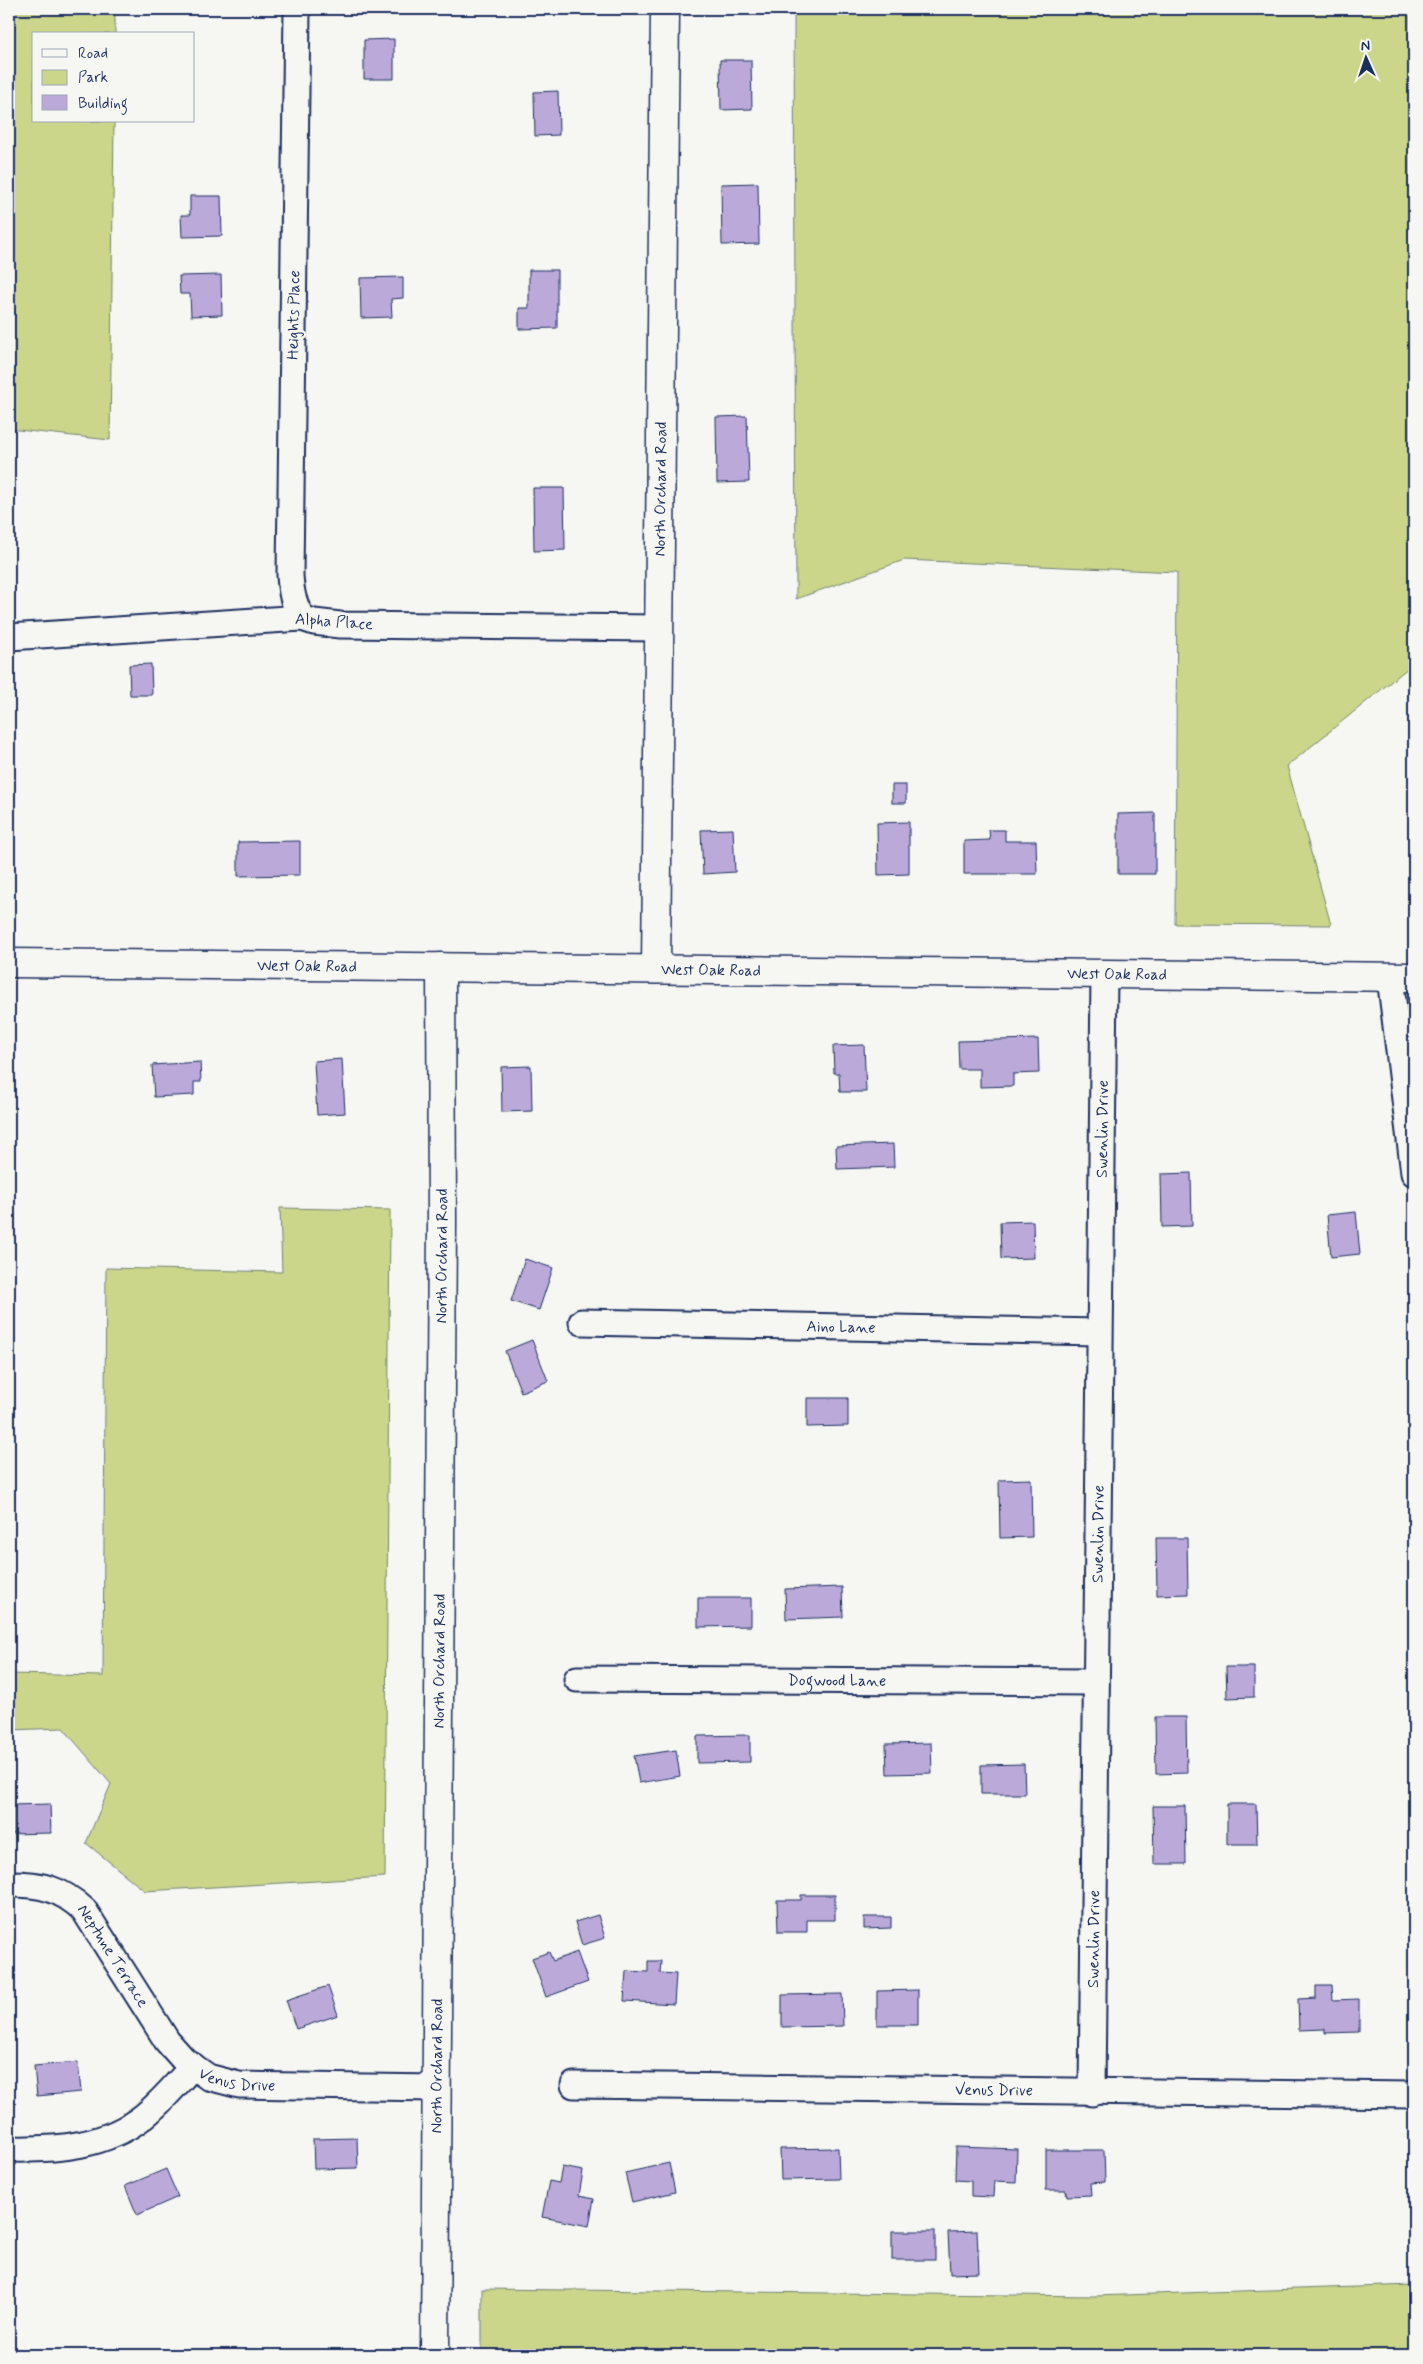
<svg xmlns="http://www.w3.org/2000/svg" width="1423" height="2364" font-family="Mynerve,sans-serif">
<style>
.green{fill:#cbd68a;stroke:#738274}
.building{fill:#bba9d9;stroke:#1b2f5e}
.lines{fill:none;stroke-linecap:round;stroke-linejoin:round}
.street-casing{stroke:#1b2f5e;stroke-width:29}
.secondary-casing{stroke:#1b2f5e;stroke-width:31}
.street{stroke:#f6f6f2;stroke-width:25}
.secondary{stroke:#f6f6f2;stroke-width:28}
.labels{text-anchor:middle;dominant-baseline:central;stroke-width:5;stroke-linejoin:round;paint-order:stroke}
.street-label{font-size:16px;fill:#1b2f5e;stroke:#f6f6f2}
</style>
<rect width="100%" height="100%" fill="#f6f6f2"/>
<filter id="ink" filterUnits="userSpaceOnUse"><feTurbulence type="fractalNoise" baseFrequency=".02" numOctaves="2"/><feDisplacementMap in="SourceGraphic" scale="10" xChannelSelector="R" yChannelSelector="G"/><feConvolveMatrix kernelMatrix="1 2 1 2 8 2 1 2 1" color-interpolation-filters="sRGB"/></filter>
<g filter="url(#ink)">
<!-- green -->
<g class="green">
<path d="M9,9H115V34H34V121H114L110,440L9,429Z"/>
<path d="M794,9H1414V663L1287,766L1331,925L1175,924L1177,572L904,560L796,599Z"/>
<path d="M280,1208L390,1210L385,1877L145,1891L86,1843L111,1784L63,1728L9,1730V1674L103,1676L106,1268L282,1272Z"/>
<path d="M1414,2285V2355H482V2289L1095,2296Z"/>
</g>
<!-- building -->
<g class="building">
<path d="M394,39V79H364V40Z"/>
<path d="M720,60H751L752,109L721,110Z"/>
<path d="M558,91L559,135L535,136L534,92Z"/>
<path d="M758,183L759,244L722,245L721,184Z"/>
<path d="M190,196H221L222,236L182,237L181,215H190Z"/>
<path d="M529,270H557V328L519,329V308H529Z"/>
<path d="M221,275L222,315L191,316L190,294H180L179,276Z"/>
<path d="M403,277V298L391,299L392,317L361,318L360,278Z"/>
<path d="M747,416L749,482L717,483L716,417Z"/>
<path d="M533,488H564L565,550L534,551Z"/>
<path d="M151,664L152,695H130L129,665Z"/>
<rect x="892" y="785" width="14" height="18"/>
<path d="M1155,813V874H1118V814Z"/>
<path d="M909,822V874L878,875L877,823Z"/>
<path d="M733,829L735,872L703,874L701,830Z"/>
<path d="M989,830H1005V841H1036L1037,874H964V841L990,840Z"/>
<path d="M300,841V875L238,876V842Z"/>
<path d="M1038,1039L1039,1073L1013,1074V1086L980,1087V1069H959L958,1041Z"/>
<path d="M864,1045L866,1092H840L839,1073H834L833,1046Z"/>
<path d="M342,1059L345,1113L317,1115L314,1061Z"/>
<path d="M200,1062L201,1082H194V1095L154,1097L152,1065Z"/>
<path d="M531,1066L532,1111L502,1112L501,1067Z"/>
<path d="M893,1144L894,1167L837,1169L836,1146Z"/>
<path d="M1191,1173L1192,1226L1162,1227L1161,1174Z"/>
<path d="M1356,1212L1360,1254L1331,1257L1327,1215Z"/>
<path d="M1033,1221L1034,1258L1001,1259L1000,1222Z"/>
<path d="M525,1259L553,1268L539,1310L511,1301Z"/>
<path d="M532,1340L548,1381L521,1392L505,1351Z"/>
<path d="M807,1398H848V1426L807,1427Z"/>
<path d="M1031,1479L1032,1537L1000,1538L999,1480Z"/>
<path d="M1156,1538H1187L1188,1594L1157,1595Z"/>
<path d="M842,1587L843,1617L786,1619L785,1589Z"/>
<path d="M698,1598H751V1626L698,1627Z"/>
<path d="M1226,1667H1254V1697L1227,1698Z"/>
<path d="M1155,1717H1186L1187,1773L1156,1774Z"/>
<path d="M750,1735V1762L697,1763V1736Z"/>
<path d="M931,1743L932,1773L887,1774L886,1744Z"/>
<path d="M676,1750L680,1776L639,1783L634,1756Z"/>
<path d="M1024,1764L1025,1794H981V1765Z"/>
<path d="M50,1804L51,1833L9,1834V1805Z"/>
<path d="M1227,1804H1256L1257,1844H1227Z"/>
<path d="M1153,1806H1185L1186,1864H1154Z"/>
<path d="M801,1895H835V1920H807V1932H778L777,1900H801Z"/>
<path d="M598,1915L605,1938L582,1945L575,1922Z"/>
<path d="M864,1917H891V1928L864,1929Z"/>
<path d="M549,1952L553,1961L577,1952L588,1982L546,1997L532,1958Z"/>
<path d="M648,1961H661L660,1973L676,1974L674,2004L624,2001L626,1971L648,1972Z"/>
<path d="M328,1986L338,2015L296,2029L286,2000Z"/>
<path d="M1316,1986H1332L1333,2000L1359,1999V2032L1325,2033V2029L1299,2030L1298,1999L1316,1998Z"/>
<path d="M918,1990V2025H877V1991Z"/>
<path d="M842,1994L843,2026L782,2027V1995Z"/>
<path d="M78,2062L81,2092L37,2096L34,2066Z"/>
<path d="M357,2138L358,2168L314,2169L313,2139Z"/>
<path d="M956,2147L1017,2149L1016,2182L994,2181L993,2197L971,2196V2181L955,2180Z"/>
<path d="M838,2148L839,2179L781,2180L780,2149Z"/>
<path d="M1046,2150H1104L1105,2182L1090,2183L1091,2195L1067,2196L1066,2190H1046Z"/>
<path d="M669,2163L675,2192L632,2202L625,2173Z"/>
<path d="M562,2167L583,2171L579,2196L594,2199L589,2226L542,2217L549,2181L559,2183Z"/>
<path d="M166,2169L178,2197L137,2215L125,2186Z"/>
<rect x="892" y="2231" width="43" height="29"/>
<path d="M977,2231L979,2273L950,2274L948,2232Z"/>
</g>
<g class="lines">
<defs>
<g id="street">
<path d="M297,9L290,575C291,591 293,604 302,618"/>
<path d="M9,637L302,618L314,622L340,625L659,628"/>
<path d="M1390,977L1414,1173"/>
<path id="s1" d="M582,1322L1099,1332"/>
<path id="s2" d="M577,1679L1096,1682"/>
<path id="s3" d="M9,1884C41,1884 60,1888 84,1910L167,2041L184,2060L208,2077L239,2085L437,2088"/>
<path id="s4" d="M574,2085L1414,2095"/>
<path id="s5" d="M1092,2093L1104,975"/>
<path d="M9,2149C57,2150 105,2147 144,2116C162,2102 177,2083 193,2066"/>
</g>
<g id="secondary">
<path id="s6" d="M9,963L1414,977"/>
<path id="s7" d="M656,969L665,9"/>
<path id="s8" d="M435,2355L442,1222L441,967"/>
</g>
</defs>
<!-- street casing -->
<use href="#street" class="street-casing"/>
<!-- secondary casing -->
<use href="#secondary" class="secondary-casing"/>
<!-- street -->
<use href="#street" class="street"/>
<!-- secondary -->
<use href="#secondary" class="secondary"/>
</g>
</g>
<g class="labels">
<!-- street labels -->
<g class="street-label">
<text transform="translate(294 315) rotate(-89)">Heights Place</text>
<text stroke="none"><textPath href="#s7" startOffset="480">North Orchard Road</textPath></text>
<text transform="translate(334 622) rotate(4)">Alpha Place</text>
<text stroke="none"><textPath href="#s6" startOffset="298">West Oak Road</textPath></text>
<text stroke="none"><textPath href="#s6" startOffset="702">West Oak Road</textPath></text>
<text stroke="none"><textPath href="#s6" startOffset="1108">West Oak Road</textPath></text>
<text stroke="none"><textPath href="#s5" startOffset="964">Swenlin Drive</textPath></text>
<text stroke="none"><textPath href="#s8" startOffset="1099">North Orchard Road</textPath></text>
<text stroke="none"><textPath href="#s1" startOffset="259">Aino Lane</textPath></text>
<text stroke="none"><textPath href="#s5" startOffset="559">Swenlin Drive</textPath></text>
<text stroke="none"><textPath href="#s8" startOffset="694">North Orchard Road</textPath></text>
<text stroke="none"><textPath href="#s2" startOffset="260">Dogwood Lane</textPath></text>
<text stroke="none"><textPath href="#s5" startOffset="154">Swenlin Drive</textPath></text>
<text stroke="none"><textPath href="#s3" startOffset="136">Neptune Terrace</textPath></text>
<text stroke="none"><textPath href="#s8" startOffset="289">North Orchard Road</textPath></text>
<text stroke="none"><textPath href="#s3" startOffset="321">Venus Drive</textPath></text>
<text stroke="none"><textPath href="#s4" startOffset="420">Venus Drive</textPath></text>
</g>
</g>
<!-- margin -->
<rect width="1423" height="2364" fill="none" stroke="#f6f6f2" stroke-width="30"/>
<rect x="15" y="15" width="1393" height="2334" fill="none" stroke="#1b2f5e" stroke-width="2" filter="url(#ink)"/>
<!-- legend -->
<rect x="32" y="32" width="162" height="90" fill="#f6f6f2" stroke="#9ea6b7"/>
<rect x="42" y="49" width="25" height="8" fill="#f6f6f2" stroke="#9ea6b7"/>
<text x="78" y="58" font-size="15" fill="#1b2f5e">Road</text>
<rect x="42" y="70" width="25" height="15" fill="#cbd68a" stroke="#9ea6b7"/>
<text x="78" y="82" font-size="15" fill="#1b2f5e">Park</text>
<rect x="42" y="95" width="25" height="15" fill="#bba9d9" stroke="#9ea6b7"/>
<text x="78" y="108" font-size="15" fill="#1b2f5e">Building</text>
<!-- north arrow -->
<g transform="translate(1366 58) rotate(357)" stroke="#f6f6f2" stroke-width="4" paint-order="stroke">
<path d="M0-4L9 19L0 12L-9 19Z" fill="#1b2f5e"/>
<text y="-8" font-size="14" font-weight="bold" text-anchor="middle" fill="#1b2f5e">N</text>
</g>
</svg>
